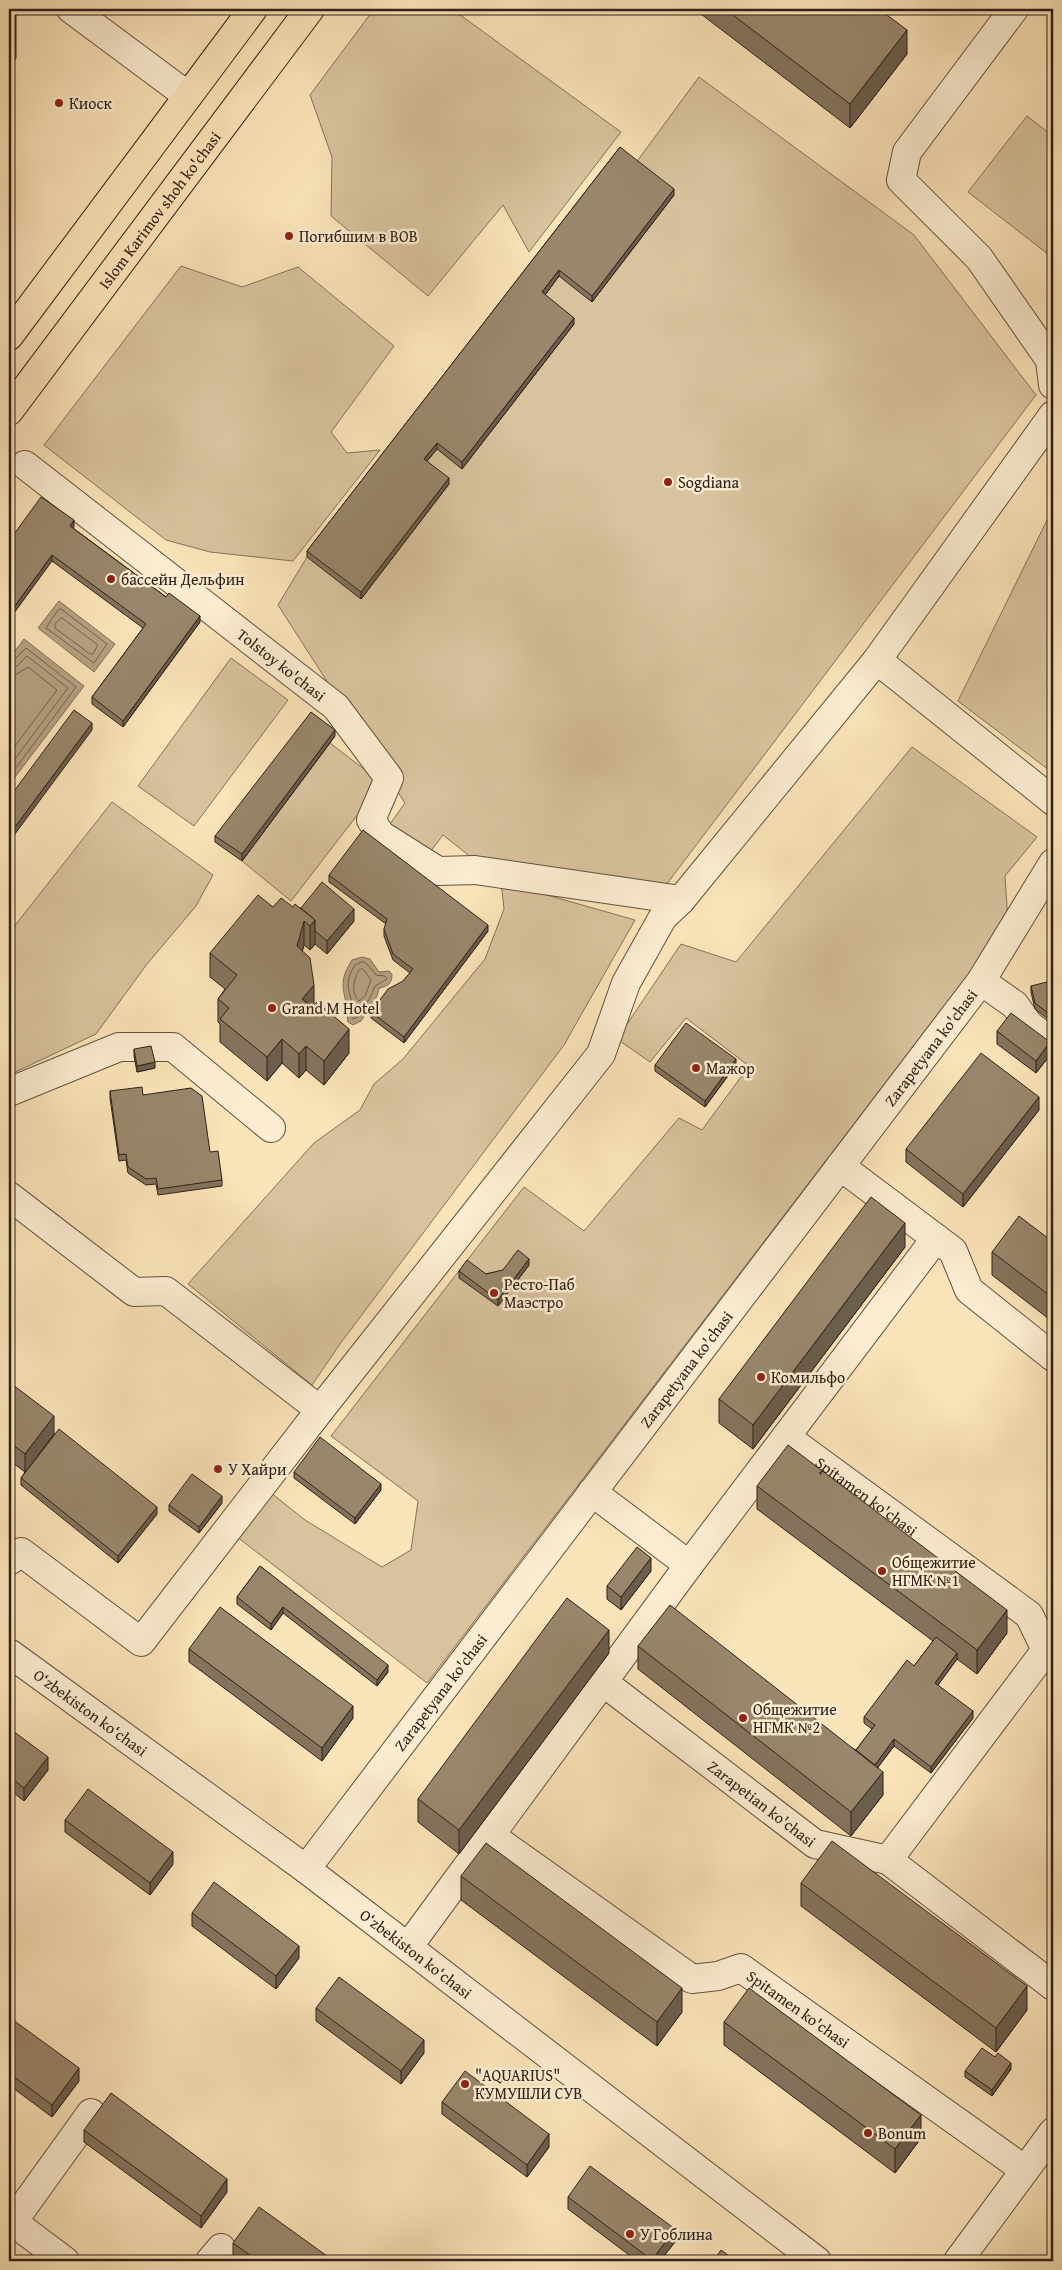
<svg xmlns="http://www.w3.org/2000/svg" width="1062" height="2270" font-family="'Gentium Book Plus',serif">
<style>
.green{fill:#d8c39e;stroke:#84725b}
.water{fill:#b6a182;stroke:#806d58}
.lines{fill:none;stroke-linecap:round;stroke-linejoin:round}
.shore{stroke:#72604d;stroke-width:1}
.minor-casing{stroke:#625140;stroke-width:30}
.major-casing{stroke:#2f2018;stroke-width:30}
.minor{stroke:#fcedd2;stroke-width:28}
.major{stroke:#fbe4b9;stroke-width:28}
.wall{fill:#84735d;stroke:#2f2018}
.shaded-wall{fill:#6b5e4c;stroke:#2f2018}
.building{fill:#99866c;stroke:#2f2018}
.poi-dot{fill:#8f2418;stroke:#fcedd2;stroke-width:2}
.labels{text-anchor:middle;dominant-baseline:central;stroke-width:5;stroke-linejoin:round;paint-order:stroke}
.poi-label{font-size:16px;fill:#2f2018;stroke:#fcedd2;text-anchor:start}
.street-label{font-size:16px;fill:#2f2018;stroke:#fcedd2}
</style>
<rect width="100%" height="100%" fill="#fbe4b9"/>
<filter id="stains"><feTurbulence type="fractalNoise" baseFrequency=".004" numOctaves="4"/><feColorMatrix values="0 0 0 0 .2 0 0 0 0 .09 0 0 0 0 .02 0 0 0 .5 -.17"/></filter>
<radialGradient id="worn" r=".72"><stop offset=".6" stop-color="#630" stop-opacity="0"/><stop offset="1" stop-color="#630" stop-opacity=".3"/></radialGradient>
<!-- green -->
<g class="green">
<path d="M374,9H452L621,132L529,252L503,205L428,296L331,216L332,157L310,95Z"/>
<path d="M699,77L914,235L1036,395L663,889L472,858L443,835L430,852L390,824L405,803L278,605L307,557L635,164Z"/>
<path d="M1027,116L1053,136V258L968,192Z"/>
<path d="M181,266L242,287L298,267L394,346L331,432L347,453L380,450L293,561L210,552L166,540L44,445Z"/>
<path d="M1053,508V773L958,701Z"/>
<path d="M231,658L288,700L194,826L138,786Z"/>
<path d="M330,743L382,783L291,901L242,861Z"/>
<path d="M912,747L1037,837L1005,876L1008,922L427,1683L237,1537L270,1492L305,1520L382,1567L411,1550L418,1501L331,1436L524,1187L584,1231L679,1118L702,1130L749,1066L686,1018L650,1062L617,1039L681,944L736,962Z"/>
<path d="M112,802L213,875L196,906L147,964L96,1034L9,1075V933Z"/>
<path d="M501,882L635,920L564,1045L340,1344L312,1385L188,1284L314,1143L360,1110L374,1084L403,1059L485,959L504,909Z"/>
</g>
<!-- water -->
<g class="water">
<path d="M59,601L115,644L94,672L38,628Z"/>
<path d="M24,639L84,686L9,785V659Z"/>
<path d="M362,957L370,959L379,972L389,971L392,974C392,984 388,986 379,988C377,1002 368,1010 361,1021L353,1025L348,1022C346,1016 349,1012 347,1007C342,986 340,979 352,960Z"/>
</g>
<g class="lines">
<!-- shore -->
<g class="shore">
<path d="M61,609L107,644L94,663L46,628L58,610Z"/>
<path d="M62,618L98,645L93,654H90L55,628V624Z"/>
<path d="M9,662L14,660L26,648L76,687L9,777"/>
<path d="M9,668L17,666L27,656L68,688L9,767"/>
<path d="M9,675L17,674L28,667L57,690L9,754"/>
<path d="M363,962L367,964L376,975L385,976L387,979L375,986C371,998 365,1006 358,1017L353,1019L351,1016C357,996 339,989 355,965Z"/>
<path d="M363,969L371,980L365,996L359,1001C351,993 353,980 359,970Z"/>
</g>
<defs>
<g id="minor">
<path d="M71,9L188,96"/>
<path d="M1014,9L907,152L901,180L979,258L1050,360L1053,385"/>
<path d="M1053,415L877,660L1053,801"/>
<path id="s1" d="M25,465L336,707L389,778L371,820L381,835L438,871L475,870L681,900"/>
<path d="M981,981L1015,1005L1029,1025L1053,1043"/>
<path d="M9,1092L119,1047H173L271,1128"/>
<path d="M840,1166L953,1251L969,1290L1053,1357"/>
<path d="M9,1196L134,1292L166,1291L320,1410"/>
<path id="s2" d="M786,1437L1029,1615L1046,1650L1053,1656"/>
<path d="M592,1492L689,1565"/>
<path d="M9,1561L21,1552L141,1642L320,1410L601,1054L626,983L663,917L681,900L877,660"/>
<path id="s3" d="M9,1653L306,1869L817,2261"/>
<path id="s4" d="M603,1682L815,1844L888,1860L1053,1986"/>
<path id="s5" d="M490,1835L692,1979L718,1976L741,1968L1025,2170"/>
<path d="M888,1860L1046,1650"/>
<path id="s6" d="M306,1869L981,981L1053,863"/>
<path d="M408,1947L689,1565L936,1238"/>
<path d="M9,2219L65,2261"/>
<path d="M9,2227L91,2113"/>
<path d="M210,2261L221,2248"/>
<path d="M958,2261L1053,2132"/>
</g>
<g id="major">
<path d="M9,336L253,9"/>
<path id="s7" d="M9,411L310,9"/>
</g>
</defs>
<!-- minor casing -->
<use href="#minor" class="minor-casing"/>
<!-- major casing -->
<use href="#major" class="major-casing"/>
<!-- minor -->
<use href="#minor" class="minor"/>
<!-- major -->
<use href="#major" class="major"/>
</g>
<!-- wall -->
<g class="wall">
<path d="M701,9H879L907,54L850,128L701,14Z"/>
<path d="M620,147L674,195L592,302L559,276L545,295L574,324L462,469L437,449L427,461L449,484L361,599L307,557V551Z"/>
<path d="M74,527L73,528L200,622L123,727L92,704V697L143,628L52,561L9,541Z"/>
<path d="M335,736L242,861L215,842V836Z"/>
<path d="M329,875L488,931L404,1043L371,1018V1012L403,981L410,973L393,960L384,936V929L386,924L329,882Z"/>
<path d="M273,907H293L301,908L354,921L327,954L315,944L310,950L304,945L302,952L314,1006L349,1053L324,1085L306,1070L299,1078L282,1063L267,1081L220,1042V1024L218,1022V999L225,989L210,977V953Z"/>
<path d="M1031,986H1053V1023L1035,1009L1031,992Z"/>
<path d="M997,1031L1050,1055L1036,1073L997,1044Z"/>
<path d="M134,1049L155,1068L137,1072L134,1056Z"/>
<path d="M655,1065H736L705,1107L655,1071Z"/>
<path d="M110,1091L143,1095L210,1152L222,1180V1186L158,1195L156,1184L146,1185L128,1173L126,1160L119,1161L110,1098Z"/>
<path d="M1039,1110L963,1207L906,1162V1149Z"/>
<path d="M1053,1242V1322L992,1275V1252Z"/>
<path d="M905,1247L753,1449L719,1423V1399Z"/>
<path d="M529,1265L498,1306L459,1278V1271L486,1274Z"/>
<path d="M9,1382L54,1434L29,1468L157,1514L118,1563L21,1485V1478L25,1472L9,1460Z"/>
<path d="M294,1472L381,1490L355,1524L294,1478Z"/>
<path d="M757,1486L1007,1633L977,1674L957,1659L938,1685L973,1718L931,1773L894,1746L878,1767L883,1795L851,1836L638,1669V1646L856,1750L872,1729L864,1723V1717L914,1666L933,1641L757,1509Z"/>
<path d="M222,1503L199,1533L169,1511V1505Z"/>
<path d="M260,1566L388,1672L377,1686L283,1613L271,1630L237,1604V1597Z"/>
<path d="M651,1571L621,1610L607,1599V1586Z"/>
<path d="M189,1649L353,1718L322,1761L189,1662Z"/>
<path d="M609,1653L459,1854L418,1822V1799Z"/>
<path d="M9,1728L48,1770L24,1801L9,1789Z"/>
<path d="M65,1820L173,1864L150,1895L65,1832Z"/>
<path d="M461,1876L682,2012L657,2046L461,1900Z"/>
<path d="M801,1883L1027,2010L996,2052L801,1906Z"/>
<path d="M192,1913L299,1958L276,1989L192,1926Z"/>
<path d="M316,2008L424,2053L401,2084L316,2021Z"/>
<path d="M9,2017L79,2081L52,2117L9,2085Z"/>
<path d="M724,2022L921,2138L895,2173L724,2045Z"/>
<path d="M1011,2069L992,2096L965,2077V2071Z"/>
<path d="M442,2102L549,2147L527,2177L442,2114Z"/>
<path d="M84,2130L227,2192L201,2228L84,2142Z"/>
<path d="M1053,2169V2195L1052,2194V2171Z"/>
<path d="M568,2197L675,2242L660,2261H637L568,2209Z"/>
<path d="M233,2243L334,2261H241L233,2255Z"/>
</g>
<!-- shaded-wall -->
<g class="shaded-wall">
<path d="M16,15V58L9,68V25Z"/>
<path d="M907,30V54L850,128V104Z"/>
<path d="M10,123V156L9,157V124Z"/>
<path d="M674,189V195L592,302V296Z"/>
<path d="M559,270V276L542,299V292Z"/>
<path d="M574,318V324L462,469V462Z"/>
<path d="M437,443V449L424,465V459Z"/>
<path d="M449,478V484L361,599V592Z"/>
<path d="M74,520V527L70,532V526Z"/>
<path d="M52,555V561L9,620V614Z"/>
<path d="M200,616V622L123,727V721Z"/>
<path d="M92,723V730L9,842V835Z"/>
<path d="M335,730V736L242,861V854Z"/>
<path d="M354,909V921L327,954V941Z"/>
<path d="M315,920V944L310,950V926Z"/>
<path d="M304,921V945L297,970V946Z"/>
<path d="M488,925V931L404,1043V1037Z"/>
<path d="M314,985V1008L302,999Z"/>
<path d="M349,1029V1053L324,1085V1061Z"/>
<path d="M282,1039V1063L267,1081V1057Z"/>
<path d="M1050,1042V1055L1036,1073V1061Z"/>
<path d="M306,1046V1070L299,1078V1054Z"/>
<path d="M736,1059V1065L705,1107V1101Z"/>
<path d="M155,1062V1068L137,1072V1066Z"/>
<path d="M1039,1097V1110L963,1207V1194Z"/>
<path d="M905,1223V1247L753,1449V1425Z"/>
<path d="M529,1259V1265L498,1306V1300Z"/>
<path d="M54,1416V1434L25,1473V1454Z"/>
<path d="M381,1484V1490L355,1524V1518Z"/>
<path d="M222,1496V1503L199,1533V1527Z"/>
<path d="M157,1507V1514L118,1563V1556Z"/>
<path d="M651,1558V1571L621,1610V1597Z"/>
<path d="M283,1607V1613L271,1630V1624Z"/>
<path d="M1007,1610V1633L977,1674V1650Z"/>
<path d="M609,1630V1653L459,1854V1830Z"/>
<path d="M957,1653V1659L935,1689V1683Z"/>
<path d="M388,1665V1672L377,1686V1680Z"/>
<path d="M353,1706V1718L322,1761V1748Z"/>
<path d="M973,1711V1718L931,1773V1767Z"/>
<path d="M894,1739V1746L867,1782V1776Z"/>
<path d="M48,1757V1770L24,1801V1788Z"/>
<path d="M883,1772V1795L851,1836V1812Z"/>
<path d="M173,1852V1864L150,1895V1883Z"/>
<path d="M299,1946V1958L276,1989V1976Z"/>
<path d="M1027,1986V2010L996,2052V2028Z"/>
<path d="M682,1988V2012L657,2046V2022Z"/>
<path d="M424,2040V2053L401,2084V2071Z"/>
<path d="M1011,2063V2069L992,2096V2090Z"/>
<path d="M79,2068V2081L52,2117V2105Z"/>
<path d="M921,2115V2138L895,2173V2149Z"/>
<path d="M549,2134V2147L527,2177V2165Z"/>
<path d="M227,2179V2192L201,2228V2216Z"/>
<path d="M675,2229V2242L660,2261H652V2260Z"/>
</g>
<!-- building -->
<g class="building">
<path d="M9,9L16,15L9,25Z"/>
<path d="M725,9H879L907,30L850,104Z"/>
<path d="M620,147L674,189L592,296L559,270L542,292L574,318L462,462L437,443L424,459L449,478L361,592L307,551Z"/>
<path d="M41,497L74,520L70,526L166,597L169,593L200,616L123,721L92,697L146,624L52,555L9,614V541Z"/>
<path d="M74,710L92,723L9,835V798Z"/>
<path d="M311,712L335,730L242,854L215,836Z"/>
<path d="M363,830L488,925L404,1037L371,1012L388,989L403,981L413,969L393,954L384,929L387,919L329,875Z"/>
<path d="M322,882L354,909L327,941L315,931V920L301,908Z"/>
<path d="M258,895L273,907L281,898L293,907L295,904L315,920L310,926L304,921L297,946L310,958L314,985L302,999L312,1007L317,1002L349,1029L324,1061L306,1046L299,1054L282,1039L267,1057L220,1019L229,1008L218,999L237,975L210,953Z"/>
<path d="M1047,982L1053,986V1017L1035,1003L1031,986Z"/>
<path d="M1011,1013L1050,1042L1036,1061L997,1031Z"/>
<path d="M686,1023L736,1059L705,1101L655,1065Z"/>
<path d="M151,1046L155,1062L137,1066L134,1049Z"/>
<path d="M981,1053L1039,1097L963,1194L906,1149Z"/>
<path d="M142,1087L143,1095L191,1088L202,1096L210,1152L218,1151L222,1180L158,1189L156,1178L146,1179L128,1167L126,1154L119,1155L110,1091Z"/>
<path d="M871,1197L905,1223L753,1425L719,1399Z"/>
<path d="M1019,1216L1053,1242V1298L992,1252Z"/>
<path d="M518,1250L529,1259L498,1300L459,1271L467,1260L486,1274L503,1270Z"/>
<path d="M9,1382L54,1416L25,1454L9,1442Z"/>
<path d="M59,1429L157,1507L118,1556L21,1478Z"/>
<path d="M320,1437L381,1484L355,1518L294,1472Z"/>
<path d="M788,1445L1007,1610L977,1650L757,1486Z"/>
<path d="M192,1474L222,1496L199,1527L169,1505Z"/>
<path d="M637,1547L651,1558L621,1597L607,1586Z"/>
<path d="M260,1566L388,1665L377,1680L283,1607L271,1624L237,1597Z"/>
<path d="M567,1598L609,1630L459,1830L418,1799Z"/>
<path d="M670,1605L883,1772L851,1812L638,1646Z"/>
<path d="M220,1607L353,1706L322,1748L189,1649Z"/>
<path d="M936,1637L957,1653L935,1683L973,1711L931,1767L894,1739L875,1765L856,1750L875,1725L864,1717L907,1660L914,1666Z"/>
<path d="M9,1728L48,1757L24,1788L9,1776Z"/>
<path d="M88,1789L173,1852L150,1883L65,1820Z"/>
<path d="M832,1841L1027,1986L996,2028L801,1883Z"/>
<path d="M486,1843L682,1988L657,2022L461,1876Z"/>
<path d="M214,1882L299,1946L276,1976L192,1913Z"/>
<path d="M339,1977L424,2040L401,2071L316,2008Z"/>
<path d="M749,1988L921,2115L895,2149L724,2022Z"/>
<path d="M9,2017L79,2068L52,2105L9,2073Z"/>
<path d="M982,2048L995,2057L998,2053L1011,2063L992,2090L965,2071Z"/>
<path d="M465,2071L549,2134L527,2165L442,2102Z"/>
<path d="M111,2093L227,2179L201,2216L84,2130Z"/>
<path d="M590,2166L675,2229L652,2260L568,2197Z"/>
<path d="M259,2207L334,2261H258L233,2243Z"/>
<path d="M721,2250L736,2261H713Z"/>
<path d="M1034,2258L1039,2261H1032Z"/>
</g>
<!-- markers -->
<g class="poi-dot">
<circle cx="59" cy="103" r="5"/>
<circle cx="289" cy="236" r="5"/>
<circle cx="668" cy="482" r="5"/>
<circle cx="111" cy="579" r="5"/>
<circle cx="272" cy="1008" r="5"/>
<circle cx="696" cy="1068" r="5"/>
<circle cx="494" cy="1293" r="5"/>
<circle cx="761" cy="1377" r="5"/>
<circle cx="218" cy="1469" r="5"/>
<circle cx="882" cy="1571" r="5"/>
<circle cx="743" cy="1718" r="5"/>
<circle cx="465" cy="2084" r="5"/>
<circle cx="868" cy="2133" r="5"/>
<circle cx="630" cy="2234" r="5"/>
</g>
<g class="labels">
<!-- poi labels -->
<g class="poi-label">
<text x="69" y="103">Киоск</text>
<text x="299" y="236">Погибшим в ВОВ</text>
<text x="678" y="482">Sogdiana</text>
<text x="121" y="579">бассейн Дельфин</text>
<text x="282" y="1008">Grand M Hotel</text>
<text x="706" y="1068">Мажор</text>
<text x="504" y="1284">Ресто-Паб<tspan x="504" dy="18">Маэстро</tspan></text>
<text x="771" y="1377">Комильфо</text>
<text x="228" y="1469">У Хайри</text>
<text x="892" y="1562">Общежитие<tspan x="892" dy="18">НГМК №1</tspan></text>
<text x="753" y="1709">Общежитие<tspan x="753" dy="18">НГМК №2</tspan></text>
<text x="475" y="2075">"AQUARIUS"<tspan x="475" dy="18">КУМУШЛИ СУВ</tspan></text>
<text x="878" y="2133">Bonum</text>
<text x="640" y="2234">У Гоблина</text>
</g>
<!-- street labels -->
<g class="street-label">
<text stroke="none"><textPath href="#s7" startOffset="251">Islom Karimov shoh ko'chasi</textPath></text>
<text stroke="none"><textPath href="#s1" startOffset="325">Tolstoy ko'chasi</textPath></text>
<text stroke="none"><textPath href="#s6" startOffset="1032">Zarapetyana ko'chasi</textPath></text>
<text stroke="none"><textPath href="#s6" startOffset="628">Zarapetyana ko'chasi</textPath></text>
<text stroke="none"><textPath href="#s2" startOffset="100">Spitamen ko'chasi</textPath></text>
<text stroke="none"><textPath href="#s6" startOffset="222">Zarapetyana ko'chasi</textPath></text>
<text stroke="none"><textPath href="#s3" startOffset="101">O‘zbekiston ko‘chasi</textPath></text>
<text stroke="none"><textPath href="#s4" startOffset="200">Zarapetian ko'chasi</textPath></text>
<text stroke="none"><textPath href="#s3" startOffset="506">O‘zbekiston ko‘chasi</textPath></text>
<text stroke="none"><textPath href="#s5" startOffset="369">Spitamen ko'chasi</textPath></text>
</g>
</g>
<!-- margin -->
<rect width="1062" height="2270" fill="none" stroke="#fbe4b9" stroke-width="30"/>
<rect x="10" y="10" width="1042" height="2250" fill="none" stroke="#2f2018" stroke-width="2.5"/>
<rect x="15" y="15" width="1032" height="2240" fill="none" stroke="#2f2018"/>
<rect width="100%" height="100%" filter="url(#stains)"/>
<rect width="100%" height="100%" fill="url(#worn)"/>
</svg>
